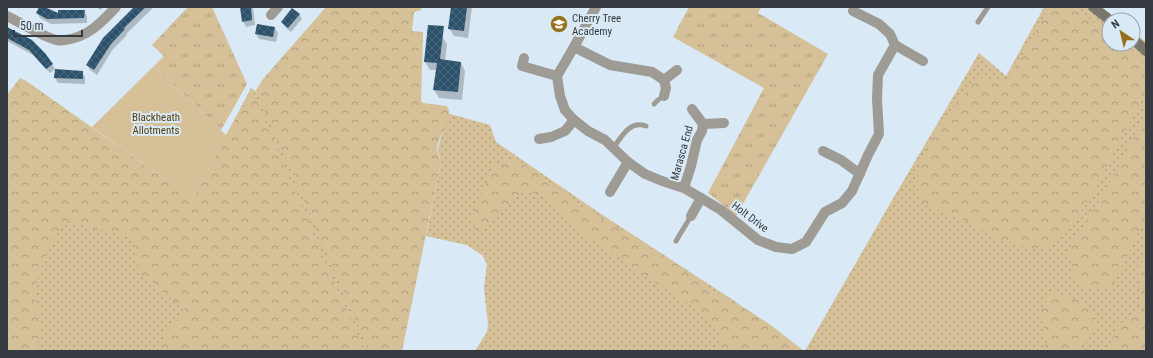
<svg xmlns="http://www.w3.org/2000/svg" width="1153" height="358" font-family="'Roboto Condensed',sans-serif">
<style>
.grass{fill:url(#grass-dots)}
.forest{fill:url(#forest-crowns)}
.park{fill:url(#park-tufts)}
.garden{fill:#d5c098}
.shadow{fill:#0003}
.building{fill:url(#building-cross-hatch)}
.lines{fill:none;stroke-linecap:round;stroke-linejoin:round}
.service{stroke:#9e9a94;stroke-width:5}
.minor{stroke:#9e9a94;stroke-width:10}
.secondary{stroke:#7b766c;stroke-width:10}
.labels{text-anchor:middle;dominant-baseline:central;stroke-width:4;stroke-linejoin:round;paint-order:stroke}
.poi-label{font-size:11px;fill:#353b40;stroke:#d9e9f5;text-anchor:start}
.park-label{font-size:11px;fill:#553f0b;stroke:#d9e9f5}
.street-label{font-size:11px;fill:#353b40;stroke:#d9e9f5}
</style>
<defs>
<pattern id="grass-dots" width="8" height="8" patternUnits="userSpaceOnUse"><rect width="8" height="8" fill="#d5c098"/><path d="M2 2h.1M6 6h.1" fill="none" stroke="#ae9d7d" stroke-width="1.8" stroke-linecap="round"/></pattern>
<pattern id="forest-crowns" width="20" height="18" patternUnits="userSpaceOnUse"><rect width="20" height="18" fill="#d5c098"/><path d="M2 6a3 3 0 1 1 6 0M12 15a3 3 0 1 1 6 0" fill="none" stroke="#ae9d7d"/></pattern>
<pattern id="park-tufts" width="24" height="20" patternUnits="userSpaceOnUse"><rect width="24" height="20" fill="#d5c098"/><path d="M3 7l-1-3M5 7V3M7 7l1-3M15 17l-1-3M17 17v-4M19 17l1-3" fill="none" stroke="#ae9d7d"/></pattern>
<pattern id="building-cross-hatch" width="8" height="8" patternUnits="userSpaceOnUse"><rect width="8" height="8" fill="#2c516a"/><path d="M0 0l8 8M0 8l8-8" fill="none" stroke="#4a687c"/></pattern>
</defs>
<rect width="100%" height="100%" fill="#d9e9f5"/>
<!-- grass -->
<g class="grass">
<path d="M1044,7H1101L1118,20H1109V44H1133V32L1146,42V351H805L891,202L979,53L1006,76Z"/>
<path d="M26,81L193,199L251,88L271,101L402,351H7V101Z"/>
<path d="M450,114L490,125L496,142L601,214L736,302L803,351H475L487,332L488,325L484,288L487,264L482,255L467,245L426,236L441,161L438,152L439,143Z"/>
</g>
<!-- forest -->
<g class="forest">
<path d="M326,7H421V10L414,12L412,31L423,32L421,101L423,103L447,106C456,122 438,133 437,148C437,153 439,157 441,161L402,351H369L256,90L263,79Z"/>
<path d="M1050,7H1074L1109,32V44H1124L1133,50L1146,67V92L1091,196L1069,230L1051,247L1034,249L994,238L975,225L919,203L917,173L933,135L954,106L979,77L1006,80L1024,52Z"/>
<path d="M20,78L26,81L193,199L226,135L244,103L251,88L364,351H158L165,334L186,311C176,301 164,295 155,285L156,279L152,281C127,276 144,251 131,240C121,233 107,231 95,229C86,226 77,224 68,222C55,226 36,278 35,292C34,299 38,304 39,310C43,326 41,336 34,351H7V95Z"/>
<path d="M1146,115V217L1112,288L1084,290L1072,276C1073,267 1073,260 1067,252L1103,195Z"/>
<path d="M515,159L549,182L581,206L661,253L720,295L751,312L772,326L804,351H714L723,340L701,311L662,287L585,235L543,196L523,190L494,220L475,232L473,216L494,164Z"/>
<path d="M1146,257V351H1107L1118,325L1140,311L1138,266Z"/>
<path d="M1051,292L1085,302L1098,321L1081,351H1041L1047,342L1040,312Z"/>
</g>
<!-- park -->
<g class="park">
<path d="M188,7H212L247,84L221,130L154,66L164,56L152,45Z"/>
<path d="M689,7H761L758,13L828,54L736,216L722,204L708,193L764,88L673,37Z"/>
</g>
<!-- garden -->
<path class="garden" d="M154,66L226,135L193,199L92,127Z"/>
<!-- shadow -->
<g class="shadow">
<path d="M41,7L59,15L84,11L87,16V23L51,24L40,18L37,13Z"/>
<path d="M97,7H104L100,10Z"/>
<path d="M135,7H154L126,34L127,35L113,49L97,75L90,70L87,65Z"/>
<path d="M242,7H253L255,25L246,27L243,21Z"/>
<path d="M452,7H472L468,38L454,36L449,28Z"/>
<path d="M299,14L302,19L291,32L285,27L282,22Z"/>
<path d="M275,28L278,33L276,42L259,39L256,34Z"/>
<path d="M7,29L52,64L55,69L50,73L33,55L7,41Z"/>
<path d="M443,34V38L447,44L445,61L461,63L465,71L462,100L439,98L434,90L437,70H430L425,62Z"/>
<path d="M82,72L85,77V84L58,83L55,78Z"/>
</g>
<!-- building -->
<g class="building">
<path d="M39,7H45L58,13V10H85L84,18L47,19L36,13Z"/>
<path d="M134,7H146L124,28L125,29L111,44L94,70L86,65L103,38Z"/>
<path d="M240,7H251L252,20L242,22Z"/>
<path d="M451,7H467L464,31L448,29Z"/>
<path d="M292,8L300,14L288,28L281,22Z"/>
<path d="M257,24L275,27L273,37L255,34Z"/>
<path d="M428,25L444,26L440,59L461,62L458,92L433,90L437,63L424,62Z"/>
<path d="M7,27L32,40L45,53L53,64L46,69L29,50L7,38Z"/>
<path d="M55,69L83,71V79L54,78Z"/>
</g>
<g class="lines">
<!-- service -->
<g class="service">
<path d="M978,22L988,7"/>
<path d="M654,104L658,100L664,96"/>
<path d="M614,147C622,136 630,120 646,126"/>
<path d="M676,241L691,216"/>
</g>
<!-- minor -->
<g class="minor">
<path d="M596,7L574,47L557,76L560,96L565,110L574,120L588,131L605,140L628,162L645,174L662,181L684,188L701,198L721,210L758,240L776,247L792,249L806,242L825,212L842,203L852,191L868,155L879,134L877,99L878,75L895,45L890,34L879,24L853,11"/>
<path d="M271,15L278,7"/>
<path d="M7,16C23,24 39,35 56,40C59,41 62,40 65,40C88,37 101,23 116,7"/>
<path d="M895,45L923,61"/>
<path d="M574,47L610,65L652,72L664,80L677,70"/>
<path d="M524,58L522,66L557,76"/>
<path d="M664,80L666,88L664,96"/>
<path d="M703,124L724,123"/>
<path d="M539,139L551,137L565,131L574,120"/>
<path d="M823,151L841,160L860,174"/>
<path d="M684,188L691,166L697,140L702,131L703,124L692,109"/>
<path d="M610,192L628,162"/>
<path d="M691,216L701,198"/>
</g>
<!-- secondary -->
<g class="secondary">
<path d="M1093,7L1110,20"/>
<path d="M1133,39L1146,51"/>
</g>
</g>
<!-- icons -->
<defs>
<symbol id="school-disc" viewBox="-11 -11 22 22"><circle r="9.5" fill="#96711b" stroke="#d9e9f5"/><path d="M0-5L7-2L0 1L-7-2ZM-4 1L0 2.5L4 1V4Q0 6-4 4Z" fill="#fff"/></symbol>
</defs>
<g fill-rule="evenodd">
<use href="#school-disc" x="549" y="14" width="20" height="20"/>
</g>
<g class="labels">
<!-- poi labels -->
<g class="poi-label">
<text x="572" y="18">Cherry Tree<tspan x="572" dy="13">Academy</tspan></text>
</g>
<!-- park labels -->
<g class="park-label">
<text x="156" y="117">Blackheath<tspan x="156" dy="13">Allotments</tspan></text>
</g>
<!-- street labels -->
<g class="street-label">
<text transform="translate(682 153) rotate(-74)">Marasca End</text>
<text transform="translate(750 217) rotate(37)">Holt Drive</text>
</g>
</g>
<!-- border -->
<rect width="1153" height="358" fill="none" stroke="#353b40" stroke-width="16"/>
<!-- north arrow -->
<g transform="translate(1121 32) rotate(325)"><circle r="19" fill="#d9e9f5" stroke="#97a3ad"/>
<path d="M0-3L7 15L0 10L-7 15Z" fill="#96711b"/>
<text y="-6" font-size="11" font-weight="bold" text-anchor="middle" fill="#353b40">N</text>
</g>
<!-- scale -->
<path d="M14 30v6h68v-6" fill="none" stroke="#353b40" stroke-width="2"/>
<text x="20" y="30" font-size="12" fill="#353b40" stroke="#d9e9f5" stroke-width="3" paint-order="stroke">50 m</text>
</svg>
